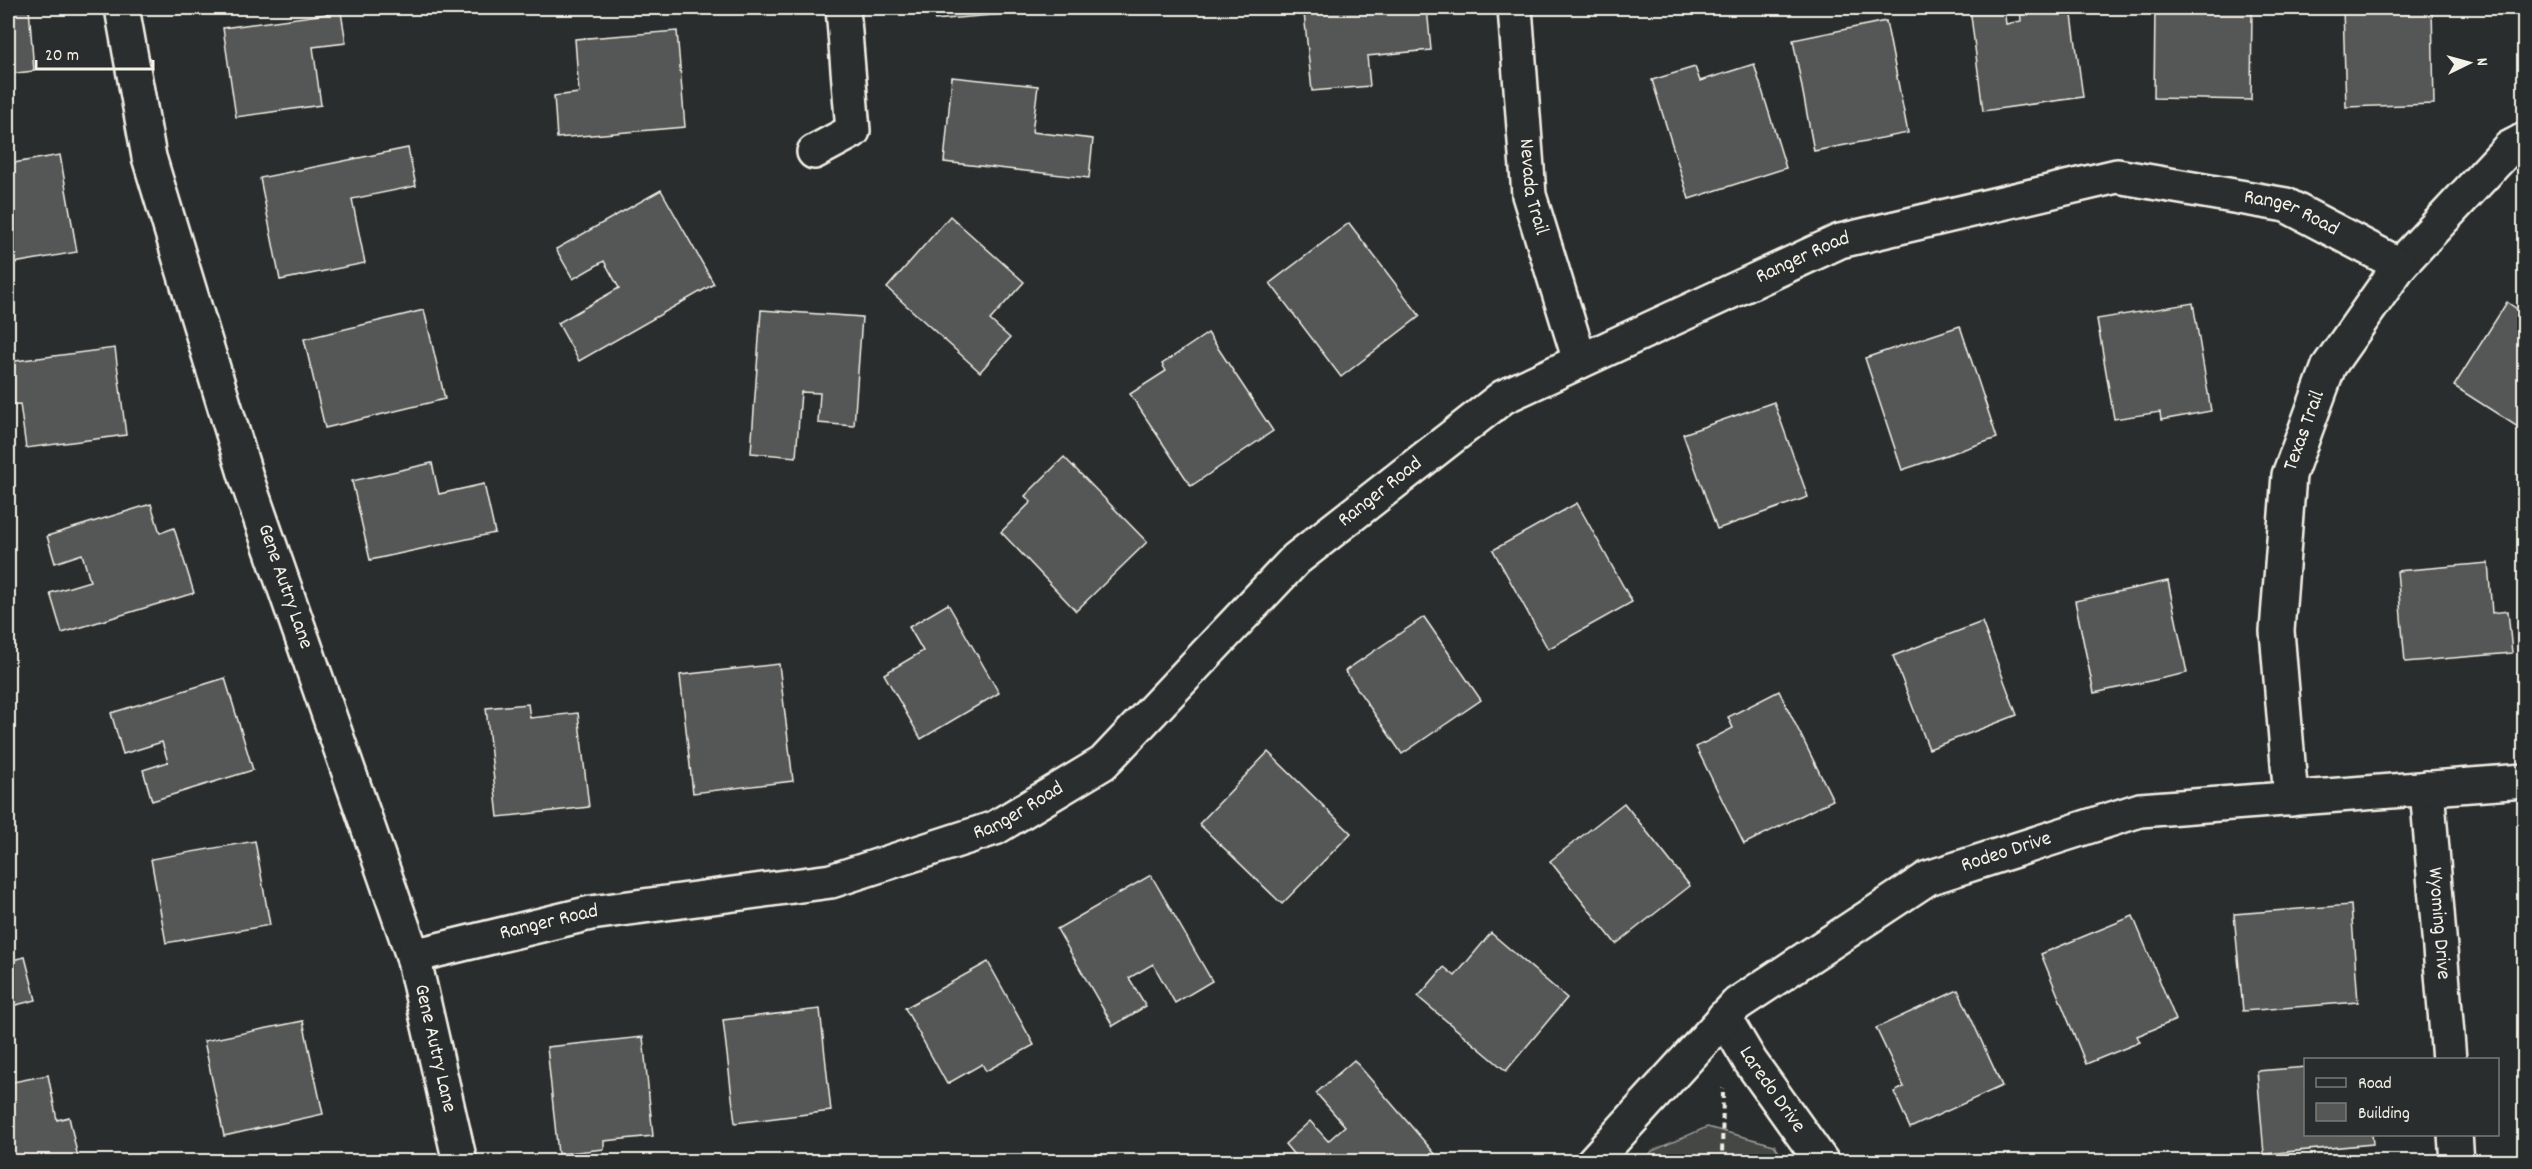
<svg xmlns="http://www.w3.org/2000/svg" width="2532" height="1169" font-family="Dekko,sans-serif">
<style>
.green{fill:#444645;stroke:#9c9c96;stroke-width:1.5}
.building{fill:#555756;stroke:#f4f1e8;stroke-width:1.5}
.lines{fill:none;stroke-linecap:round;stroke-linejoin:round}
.minor-casing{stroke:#f4f1e8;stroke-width:38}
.path{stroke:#f4f1e8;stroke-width:4;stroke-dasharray:6 4.5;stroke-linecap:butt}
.minor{stroke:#2a2d2e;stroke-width:33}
.labels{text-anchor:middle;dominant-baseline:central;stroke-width:5;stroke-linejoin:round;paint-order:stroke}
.street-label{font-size:21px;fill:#f4f1e8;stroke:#2a2d2e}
</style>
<rect width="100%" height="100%" fill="#2a2d2e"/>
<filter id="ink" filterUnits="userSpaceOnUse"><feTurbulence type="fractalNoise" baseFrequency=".0167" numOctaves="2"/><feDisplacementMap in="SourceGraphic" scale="12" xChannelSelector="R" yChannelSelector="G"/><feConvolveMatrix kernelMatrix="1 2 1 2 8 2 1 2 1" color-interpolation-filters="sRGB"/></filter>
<g filter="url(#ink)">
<!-- green -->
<path class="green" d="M1707,1127L1774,1145L1785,1161H1644L1652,1151Z"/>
<!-- building -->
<g class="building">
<path d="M8,8H29L34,71L8,74Z"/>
<path d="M934,8H1074L935,20Z"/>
<path d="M1338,8H1427L1431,50L1367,56L1370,86L1312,91L1304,13Z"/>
<path d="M1970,8H2004L2006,24L2021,21L2020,8H2071L2083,97L1983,111Z"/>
<path d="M2155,8H2252L2251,100L2154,98Z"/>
<path d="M2343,8H2432L2434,104L2346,107Z"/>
<path d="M341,12L346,43L313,47L321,105L236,117L223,28Z"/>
<path d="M1886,21L1908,133L1814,151L1793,40Z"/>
<path d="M677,31L685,127L557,138L554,96L579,93L575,39Z"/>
<path d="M1754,64L1786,168L1689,199L1652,80L1695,67L1700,81Z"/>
<path d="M952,77L1038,86L1032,132L1093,139L1089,178L944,162Z"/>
<path d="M408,148L416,186L352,199L365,263L280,280L260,178Z"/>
<path d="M60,155L77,252L8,264V164Z"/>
<path d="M661,190L714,284L579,361L558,323L619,288L604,261L573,279L556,249Z"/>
<path d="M950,216L1024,282L990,320L1010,338L980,372L887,288Z"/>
<path d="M1349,223L1420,316L1341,377L1270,283Z"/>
<path d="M2507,302L2524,314V431L2454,386Z"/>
<path d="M2193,303L2211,411L2161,420L2160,412L2114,419L2097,319Z"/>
<path d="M424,310L445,399L325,428L304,339Z"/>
<path d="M761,310L862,317L854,426L818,423L820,393L801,392L796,457L751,453Z"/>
<path d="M1960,326L1997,438L1902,470L1865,358Z"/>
<path d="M1208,333L1273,431L1191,486L1130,394L1166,371L1162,364Z"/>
<path d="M115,348L126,435L26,448L20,404L8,405V362Z"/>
<path d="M1774,402L1808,497L1717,529L1683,434Z"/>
<path d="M1064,457L1147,542L1076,611L1001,532L1031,502L1025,496Z"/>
<path d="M432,463L439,494L484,484L495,533L370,560L352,481Z"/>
<path d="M1577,503L1632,602L1548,649L1493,550Z"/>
<path d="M151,504L160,533L174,528L194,593L62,633L50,593L90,581L82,554L55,563L47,536Z"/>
<path d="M2488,563L2492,613L2508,611L2512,653L2405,662L2397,571Z"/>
<path d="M2168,581L2187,673L2094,693L2075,601Z"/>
<path d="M948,604L999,693L921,739L884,674L923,651L909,627Z"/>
<path d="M1424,617L1481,700L1402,754L1345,671Z"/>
<path d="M1982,622L2017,715L1929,749L1893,656Z"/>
<path d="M779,664L793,781L693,793L680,675Z"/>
<path d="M225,678L253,770L152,801L143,770L168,762L162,742L123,754L111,713Z"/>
<path d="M1779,691L1833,800L1744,844L1696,747L1733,728L1728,717Z"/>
<path d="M528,704L530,718L578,713L589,807L498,817L486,708Z"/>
<path d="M1268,752L1351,833L1282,904L1199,824Z"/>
<path d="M1624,803L1690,886L1616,944L1550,861Z"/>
<path d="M255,841L270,925L166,943L151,859Z"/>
<path d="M1151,875L1212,981L1175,1003L1153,964L1129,978L1146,1006L1113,1026L1057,929Z"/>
<path d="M2351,905L2358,1002L2243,1011L2234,914Z"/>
<path d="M2133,916L2176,1020L2137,1036L2140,1042L2086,1064L2041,954Z"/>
<path d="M1491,933L1567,998L1506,1071L1418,997L1444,967L1455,976Z"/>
<path d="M8,957V961L25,957L36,1000L8,1007Z"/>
<path d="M988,962L1034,1045L986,1071L982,1064L947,1084L905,1008Z"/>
<path d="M1958,990L2002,1086L1910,1128L1894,1092L1904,1087L1876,1028Z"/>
<path d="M820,1009L831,1111L735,1123L723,1020Z"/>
<path d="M303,1021L323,1114L224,1136L204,1041Z"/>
<path d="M643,1037L653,1136L604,1141V1149L558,1154L547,1047Z"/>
<path d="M1354,1060L1436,1155L1429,1162H1300L1285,1144L1310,1121L1328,1141L1345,1126L1316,1093Z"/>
<path d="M2306,1067V1134H2372L2373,1144L2264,1154L2257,1071Z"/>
<path d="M48,1075L57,1120L69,1117L79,1162H8V1083Z"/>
</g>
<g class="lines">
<defs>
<g id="minor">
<path id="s1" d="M122,8L149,157L247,480L413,956L460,1162"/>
<path id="s2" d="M1515,8L1529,195L1580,361"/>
<path d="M814,152L853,131L843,8"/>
<path id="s3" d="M2427,788L2449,1060"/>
<path id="s4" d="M2291,799L2277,631L2289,475L2329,366L2400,265L2509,148L2524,140"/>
<path id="s5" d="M413,956L591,913L831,881L995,828L1103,763L1296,559L1503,397L1840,241L2117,176L2286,205L2400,265"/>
<path id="s6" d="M1724,1017L1750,1061L1822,1162"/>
<path d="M2455,1134L2457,1162"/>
<path id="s7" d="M1593,1162L1737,1004L1928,878L2140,810L2524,781"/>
</g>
</defs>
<!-- minor casing -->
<use href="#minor" class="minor-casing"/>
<!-- path -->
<path class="path" d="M1722,1162L1723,1088"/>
<!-- minor -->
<use href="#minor" class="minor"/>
</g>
</g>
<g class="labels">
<!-- street labels -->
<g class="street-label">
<text stroke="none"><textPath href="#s2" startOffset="180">Nevada Trail</textPath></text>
<text stroke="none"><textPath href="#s5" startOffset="2102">Ranger Road</textPath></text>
<text stroke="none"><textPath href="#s5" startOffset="1598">Ranger Road</textPath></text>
<text stroke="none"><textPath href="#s4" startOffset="372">Texas Trail</textPath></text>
<text stroke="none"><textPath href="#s5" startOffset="1112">Ranger Road</textPath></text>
<text stroke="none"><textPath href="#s1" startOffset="602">Gene Autry Lane</textPath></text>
<text stroke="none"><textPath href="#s5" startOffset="626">Ranger Road</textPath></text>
<text stroke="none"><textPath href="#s7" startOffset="525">Rodeo Drive</textPath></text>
<text stroke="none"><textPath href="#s5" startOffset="140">Ranger Road</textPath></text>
<text stroke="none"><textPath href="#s3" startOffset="136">Wyoming Drive</textPath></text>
<text stroke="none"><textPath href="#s1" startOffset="1088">Gene Autry Lane</textPath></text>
<text stroke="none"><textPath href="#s6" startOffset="87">Laredo Drive</textPath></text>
</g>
</g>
<!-- margin -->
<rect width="2532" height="1169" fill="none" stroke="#2a2d2e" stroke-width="30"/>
<rect x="15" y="15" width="2502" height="1139" fill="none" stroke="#f4f1e8" stroke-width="2" filter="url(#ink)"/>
<!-- legend -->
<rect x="2304" y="1058" width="195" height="78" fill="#2a2d2e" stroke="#7b7b78" stroke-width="1.5"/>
<rect x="2316" y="1078" width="30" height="9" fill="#2a2d2e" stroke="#7b7b78" stroke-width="1.5"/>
<text x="2358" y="1088" font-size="18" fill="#f4f1e8">Road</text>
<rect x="2316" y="1103" width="30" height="18" fill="#555756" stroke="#7b7b78" stroke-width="1.5"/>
<text x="2358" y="1118" font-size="18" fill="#f4f1e8">Building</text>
<!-- north arrow -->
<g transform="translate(2469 63) rotate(85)" stroke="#2a2d2e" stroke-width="4.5" paint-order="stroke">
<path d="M0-4.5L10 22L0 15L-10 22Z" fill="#f4f1e8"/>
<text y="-9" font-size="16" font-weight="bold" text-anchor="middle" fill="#f4f1e8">N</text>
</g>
<!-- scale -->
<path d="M36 60v9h117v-9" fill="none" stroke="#f4f1e8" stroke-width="3"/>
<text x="45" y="60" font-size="18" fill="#f4f1e8" stroke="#2a2d2e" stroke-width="4.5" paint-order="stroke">20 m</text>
</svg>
